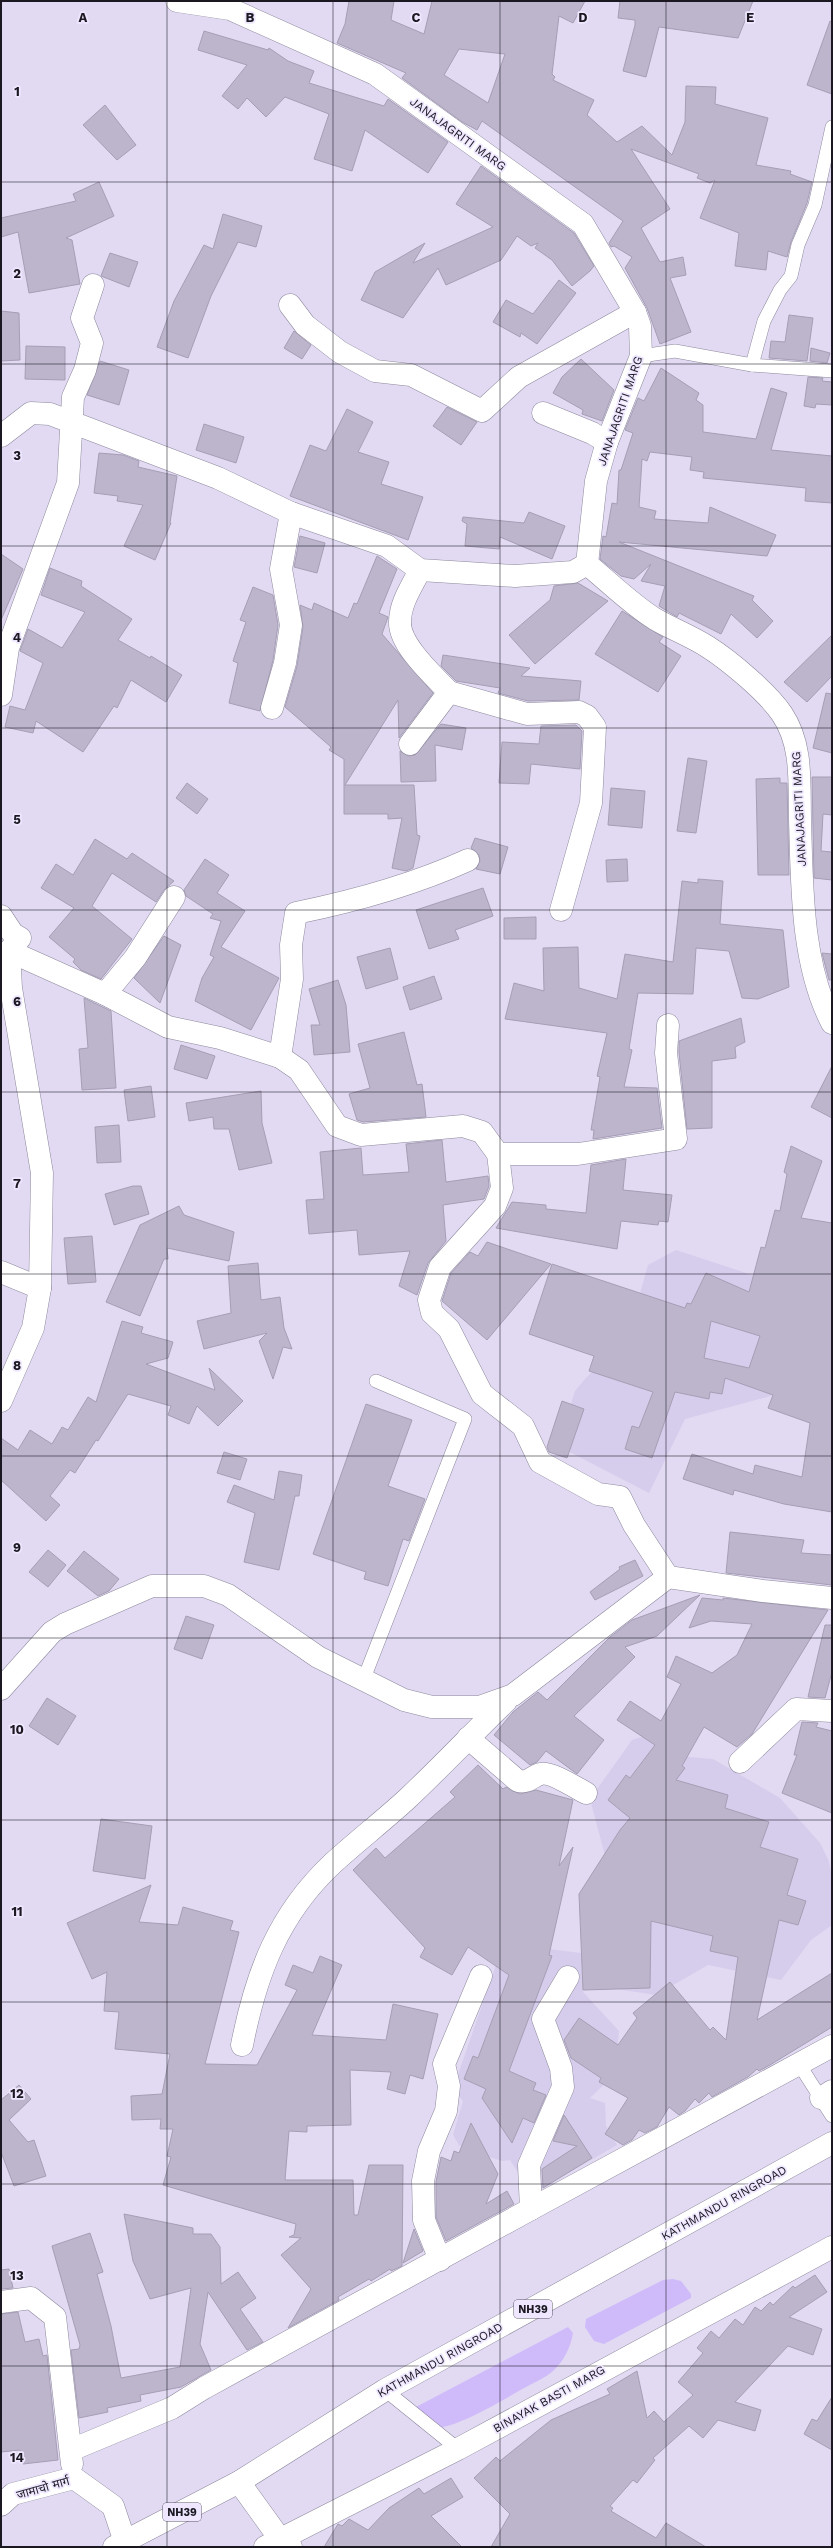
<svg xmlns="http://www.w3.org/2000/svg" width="833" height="2548" font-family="'Work Sans','Noto Sans Devanagari',sans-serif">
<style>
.built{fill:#d6cdec}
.green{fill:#cfbafa}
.building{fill:#bcb5cc;stroke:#a59eb4;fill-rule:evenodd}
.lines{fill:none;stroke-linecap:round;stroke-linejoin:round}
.service-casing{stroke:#8e889d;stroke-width:14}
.minor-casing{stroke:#8e889d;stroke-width:23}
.tertiary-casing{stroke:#8e889d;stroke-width:23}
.trunk-casing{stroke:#8e889d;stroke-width:23}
.service{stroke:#fff;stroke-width:13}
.minor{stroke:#fff;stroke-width:22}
.tertiary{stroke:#fff;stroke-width:22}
.trunk{stroke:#fff;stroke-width:22}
.grid{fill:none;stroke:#1b1821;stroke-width:1;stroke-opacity:0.55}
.labels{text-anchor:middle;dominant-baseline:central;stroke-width:3.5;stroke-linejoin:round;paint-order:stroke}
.shield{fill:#eee7ff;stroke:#5a5664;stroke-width:1}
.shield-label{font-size:11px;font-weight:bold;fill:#1b1821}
.street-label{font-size:12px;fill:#1b1821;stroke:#eee7ff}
.grid-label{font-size:13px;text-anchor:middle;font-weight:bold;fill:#1b1821;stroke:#eee7ff;stroke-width:3.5;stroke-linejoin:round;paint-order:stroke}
</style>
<rect width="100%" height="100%" fill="#e1daf2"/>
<!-- built -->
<g class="built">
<path d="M676,1250L807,1293L771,1396L685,1419L649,1493L558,1446L575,1391L585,1379L628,1336L648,1265Z"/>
<path d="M661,1731L675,1748L688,1757L713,1759L780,1798L820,1843L828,1859L832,1875V1925L811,1940L781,1980L708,1965L656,1995L590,1985L613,1886L590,1799L632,1740Z"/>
<path d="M516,1945L581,1953L583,1992L619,2031L615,2074L590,2098L605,2103L606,2126L617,2145L532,2194L510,2160L502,2161L467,2150L459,2145L453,2135L463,2101L453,2089L496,1965Z"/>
</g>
<!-- green -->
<g class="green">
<path d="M673,2279L681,2281L691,2294V2298L604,2344L594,2341L585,2327L586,2319L663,2280Z"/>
<path d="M568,2327L573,2333C571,2346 564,2361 554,2370C545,2379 528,2385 517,2392C499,2402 419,2453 411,2415L414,2408Z"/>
</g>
<!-- building -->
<g class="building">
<path d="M349,1H394L391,20L424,34L432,1H585L573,23L559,16L552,74L555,77L553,80L594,100L587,115L617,142L642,126L672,155L685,122L686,86L716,87L715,104L768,118L756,165L791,171L790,174L812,182L807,203L791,242L787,257L768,251L766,270L735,266L739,233L700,218L715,180L710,183L697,178L699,174L631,149L670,209L641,228L660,262L683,257L686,275L670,278L691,332L660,344L647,308L625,268L632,257L614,246L611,247L609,243L623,221L482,121L477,130L462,122L402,78L406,73L337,43L345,24ZM459,49L505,54L488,103L444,75Z"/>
<path d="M620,1H753L738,38L659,27L646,77L623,71L635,25V20L618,18Z"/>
<path d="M830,21L832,22V94L807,85Z"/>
<path d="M204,31L268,50L269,48L288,61L314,71L309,83L384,106L388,99L448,142L428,173L365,130L352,171L314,159L329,114L285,97L266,117L247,98L238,109L222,96L247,65L198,50Z"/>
<path d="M105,105L136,145L117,160L83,125Z"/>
<path d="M481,166L574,233L594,266L590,271L572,286L552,260L535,248L538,243L531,246L517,236L501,260L446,285L438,268L403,318L361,300L375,272L425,243L413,263L493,227L456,204Z"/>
<path d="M99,182L114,216L66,238L72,240L80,284L29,293L18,232L1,237V218L76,201L73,194Z"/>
<path d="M223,214L262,226L256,247L238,242L211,296L188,358L157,347L174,301L204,245L213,249Z"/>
<path d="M110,253L138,262L129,287L101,276Z"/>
<path d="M559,280L576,293L537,344L521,333L520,337L493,322L506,300L533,314Z"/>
<path d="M1,311L19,313L20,360L1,361Z"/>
<path d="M789,315L813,318L807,361L769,358L771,341L785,342Z"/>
<path d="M294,331L311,345L302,359L284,348Z"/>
<path d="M26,346L65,347V380L25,379Z"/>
<path d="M811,348L830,353L827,363L810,361Z"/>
<path d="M581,359L614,390L602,421L582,414L583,410L553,393L562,377Z"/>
<path d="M100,361L129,370L119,405L87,395Z"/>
<path d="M661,368L699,393L696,400L703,405V432L756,439L771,388L787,393L771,450L832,456V503L805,501L806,488L703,478L704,472L690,470L692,457L650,452L647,461L642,459L639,507L656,511L654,519L708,523L710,507L776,535L767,556L619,542L754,596L752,600L773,621L757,638L731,614L721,634L679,613L677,617L659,606L665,586L641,581L651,564L634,579L621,576L600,559L603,536L606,537L612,503L617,504L619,470H621L633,433L625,430L638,398L644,401Z"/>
<path d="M808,377L823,378L822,381L832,382V405L816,404L815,408L804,406Z"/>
<path d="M447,407L477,422L461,445L433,426Z"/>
<path d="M347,409L373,422L358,452L389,462L381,484L423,497L408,540L290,496L310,445L326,451Z"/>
<path d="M204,424L244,437L236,463L196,450Z"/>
<path d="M99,453L123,455L139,461L138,467L177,476L170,523H171L155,560L124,546L143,505L117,501L118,496L94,493Z"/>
<path d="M529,512L565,526L552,559L500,537L499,549L465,546L467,524L462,521L463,517L524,523Z"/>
<path d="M300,536L325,543L317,573L294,567Z"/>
<path d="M1,554L23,569L1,620Z"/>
<path d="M377,556L397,569L379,613L388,617L382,634L433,693L399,738L398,700L345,785H414L417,835L420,836L413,868L406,871L392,868L402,818L388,819V814H344V759L329,750L331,747L285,707L297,666L303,627L300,605L312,610L314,603L348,618L354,603L357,604Z"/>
<path d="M50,568L82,581L81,586L132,619L118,640L150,658L151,656L182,675L166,702L131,680L117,708L114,706L83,752L36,721L33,733L5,727L10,706L25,710L43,663L20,651L28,629L62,648L85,612L41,595Z"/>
<path d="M578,583L608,601L535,664L509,635L550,600L554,586Z"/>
<path d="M253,587L273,595L278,625L273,660L260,711L229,703L238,663L233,661L246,622L240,620Z"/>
<path d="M622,611L663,637L659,642L681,656L658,692L595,654Z"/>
<path d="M832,635V676L807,702L784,682Z"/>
<path d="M443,655L530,668L521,676L581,681L579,700L528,701L498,693L500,688L456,681L441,666Z"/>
<path d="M826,693L832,694V753L813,748Z"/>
<path d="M441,724L466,728L462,750L435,745L436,781L401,782L400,751L408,756L415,755Z"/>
<path d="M576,725L582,731L580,769L531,764L529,784L499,783L502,742L539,744L541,726Z"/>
<path d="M688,758L707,761L696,833L677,831Z"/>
<path d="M812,777H832V815L823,814L821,851L832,852V880L814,878Z"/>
<path d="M780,778V783H787L789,875H758L756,779Z"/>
<path d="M187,783L208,799L197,814L176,798Z"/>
<path d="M611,788L645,791L642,828L608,825Z"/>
<path d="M475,838L508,847L500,874L476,869L480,861L479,855L471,848Z"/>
<path d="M95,839L127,859L132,853L174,881L164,890L156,902L112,873L92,906L132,939L101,979L81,970L73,962L75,959L49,937L74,908L41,888L56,864L73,875Z"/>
<path d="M205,859L229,875L217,893L245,911L221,947L279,978L251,1030L195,1001L202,978L214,957L210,955L221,921L210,918L213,914L186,896L184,890Z"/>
<path d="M627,859L628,881L607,882L606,860Z"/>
<path d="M698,879L723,881L720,924L783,930L789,987L758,999L742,998L729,951L696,948L693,994L638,993L629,1049L632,1050L624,1087L657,1088L662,1128L593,1139L594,1130H591L600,1077L597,1076L607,1033L505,1019L514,983L544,991L543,948L578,947L579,988L617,999L625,954L673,962L682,881L698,883Z"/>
<path d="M483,888L493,916L455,930L459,939L429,949L416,910Z"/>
<path d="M536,917V939H504V918Z"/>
<path d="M164,936L181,945L160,1003L134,978Z"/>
<path d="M390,948L398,979L366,989L357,957Z"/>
<path d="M822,953L832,954V980H829Z"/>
<path d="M434,976L442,999L410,1010L403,987Z"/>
<path d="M338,980L346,1005L350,1052L314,1055L311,1025H320L309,989Z"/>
<path d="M84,998L111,1011L116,1088L82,1090L79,1049L88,1048Z"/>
<path d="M741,1018L745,1042L735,1047L736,1058L712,1061V1128L687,1129L679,1053V1041Z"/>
<path d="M404,1032L417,1085L422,1084L426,1117L363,1122L357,1120L349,1094L370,1088L358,1044Z"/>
<path d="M181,1045L215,1056L207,1079L174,1069Z"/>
<path d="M832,1066V1118L811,1107Z"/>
<path d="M151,1086L155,1117L128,1121L124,1090Z"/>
<path d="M261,1091L262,1123L272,1163L239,1170L229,1129H214L213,1117L189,1121L186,1103Z"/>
<path d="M119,1125L121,1162L97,1163L95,1127Z"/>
<path d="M442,1140L446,1182L488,1176L489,1186L484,1199L443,1205L446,1241L428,1263L417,1295L399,1286L410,1251L359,1255L357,1230L309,1234L306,1200L324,1199L320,1152L361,1148L363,1175L409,1172L406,1144Z"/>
<path d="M791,1146L822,1161L801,1218L832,1223V1512L784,1504L734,1490L733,1495L683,1479L692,1454L753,1474L755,1465L802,1477L810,1423L768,1408L773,1395L725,1378L722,1394L710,1392L709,1399L675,1392L652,1458L625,1449L632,1426L639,1428L653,1392L589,1371L594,1356L529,1334L552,1264L685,1308L687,1303L691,1304L706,1273L749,1292L761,1247L765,1248L775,1210L780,1211L787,1174L784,1172ZM711,1321L760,1336L749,1368L704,1358Z"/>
<path d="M626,1159L623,1190L672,1195L668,1222L659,1221L658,1225L621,1221L617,1249L496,1228L512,1202L546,1205V1209L586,1213L591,1165Z"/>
<path d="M133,1186H141L149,1214L114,1225L105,1194Z"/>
<path d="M179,1206L184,1215L234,1232L229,1261L167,1248L168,1259H164L140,1316L106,1302L140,1225Z"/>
<path d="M92,1236L96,1282L68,1284L64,1238Z"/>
<path d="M487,1242L551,1264L487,1340L442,1301L451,1273L470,1252L478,1256Z"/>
<path d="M258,1263L261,1300L280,1297L284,1328L292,1349L283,1347L273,1379L259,1341L267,1333L204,1349L197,1321L231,1313L228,1266Z"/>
<path d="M122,1321L143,1327L141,1333L173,1342L168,1358L146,1364L215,1390L209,1368L243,1401L218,1426L197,1406L189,1424L168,1415L171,1406L128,1394L98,1441L96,1440L75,1473L70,1470L50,1496L60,1505L46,1521L1,1480V1438L18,1450L30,1430L52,1444L62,1427L68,1430L88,1397L96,1402Z"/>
<path d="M562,1401L584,1409L567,1458L549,1452L547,1447Z"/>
<path d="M366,1404L412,1420L388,1486L425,1499L409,1541L403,1539L388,1586L364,1579L366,1572L313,1554Z"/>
<path d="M224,1452L247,1459L240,1480L217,1473Z"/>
<path d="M279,1471L302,1475L299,1496H295L279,1570L244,1562L255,1513L227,1502L234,1485L274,1500Z"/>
<path d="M730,1532L804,1540L801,1553L832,1555V1585L726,1573Z"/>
<path d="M48,1550L66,1565L48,1587L29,1572Z"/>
<path d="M84,1551L119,1579L109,1591L98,1596L67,1571Z"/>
<path d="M635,1560L643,1576L595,1600L590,1592L620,1569L619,1567Z"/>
<path d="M700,1595L657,1636L625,1647L635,1657L574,1716L604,1740L577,1774L546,1751L537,1762L530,1765L494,1735L513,1712L538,1692L547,1700L610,1637L632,1620Z"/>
<path d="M702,1598L723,1600V1598L828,1610L752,1734L737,1747L704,1727L682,1766L685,1768L676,1780L728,1795L725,1808L769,1822L760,1847L798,1859L787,1895L806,1901L798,1925L779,1920L757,2020L832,1973V2027L770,2065L759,2071L757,2069L748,2077L712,2097L709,2093L699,2103L695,2099L685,2111L679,2115L669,2107L657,2127L645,2133L639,2130L632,2140L623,2145L605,2134L628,2098L599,2082L601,2078L571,2058L564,2040L579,2018L618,2045L637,2018L633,2013L670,1982L710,2030L713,2027L726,2040L738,1957L710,1951L713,1936L651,1921L650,1988L583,1990L579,1894L620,1830L630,1818L608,1800L626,1775L630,1778L655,1745L617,1720L630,1701L661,1721L681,1684L667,1677L676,1656L712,1673L737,1655L752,1624L711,1621L689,1628Z"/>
<path d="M186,1616L214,1625L202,1659L174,1649Z"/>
<path d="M825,1625H832V1672L825,1698L808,1697Z"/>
<path d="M47,1698L76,1716L58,1745L29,1726Z"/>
<path d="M802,1722L818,1723L816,1727L832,1731V1813L782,1793L797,1755H794Z"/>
<path d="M478,1765L503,1789L506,1787L520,1794L536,1790L573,1800L559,1866L573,1847L549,1955L552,1956L509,2071L536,2083L533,2090L546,2095L534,2123L523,2118L512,2143L482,2098L486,2089L464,2079L473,2056L478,2058L509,1975L468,1947L452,1975L420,1957L425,1948L353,1870L376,1848L385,1858L455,1797L450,1792Z"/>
<path d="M101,1819L152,1826L145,1879L93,1871Z"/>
<path d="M151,1885L139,1922L178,1925L183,1907L233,1921L230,1930L239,1932L205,2064L257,2065L297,1990L285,1985L293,1965L313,1973L320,1956L342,1965L312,2035L386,2040L393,2004L438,2014L423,2079L410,2075L405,2094L387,2089L391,2072L350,2070L351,2125L307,2126V2132L289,2131L285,2180H353L354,2215H358L369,2165H403L402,2266L391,2271L390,2269L371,2281L369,2279L338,2297L339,2300L288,2328L311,2289L281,2255L301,2238L289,2237L294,2235L296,2224L163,2185L171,2157L167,2156L173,2129H160L161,2119L132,2120L131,2096L162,2094L170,2054L115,2049L119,2012L104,2011L107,1972L92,1979L67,1923Z"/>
<path d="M19,2085L31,2099L9,2120L28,2142L34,2140L46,2176L14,2186L1,2152V2100Z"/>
<path d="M564,2115L592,2158L543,2188L542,2169L577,2146L553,2141Z"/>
<path d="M471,2123L498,2174L486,2204L507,2191L514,2204L446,2241L436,2217V2182L441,2157L451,2161L454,2151L459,2153Z"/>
<path d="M124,2214L193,2228V2234H211L220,2247L221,2284L238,2272L256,2298L240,2309L263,2342L247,2350L208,2292L200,2344L211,2370L181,2387L140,2395L141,2401L107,2408L108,2412L79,2418L71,2350L79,2349L80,2345L52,2246L90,2233L103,2272L97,2274L111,2326L121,2378L180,2367L191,2288L150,2299L133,2261Z"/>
<path d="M414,2229L423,2251L403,2263Z"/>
<path d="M9,2269L13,2288L1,2289V2270Z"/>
<path d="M815,2275L827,2292L789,2317L822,2329L813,2355L788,2346L735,2402L761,2410L755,2431L718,2420L703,2438L689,2426L653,2458L655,2460L637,2483L633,2480L610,2506L613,2508L611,2511L656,2538L666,2523L706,2547H491L510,2514L474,2478L496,2457L500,2461L551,2420L610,2394L607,2389L637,2371L647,2418L654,2411L664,2422L693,2395L678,2382L703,2353L697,2348L711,2331L719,2338L735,2319L743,2325L755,2307L761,2311L770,2302L773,2305L793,2286L795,2288Z"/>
<path d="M18,2312L25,2342L39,2339L43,2356L47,2355L58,2460L23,2464L20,2450L1,2452V2314Z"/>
<path d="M832,2397V2450L804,2434L812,2419L817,2421Z"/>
<path d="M451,2478L463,2497L431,2516L462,2547H324L338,2524L342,2526L349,2519L368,2530L389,2508L419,2488L424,2494Z"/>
</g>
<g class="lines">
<defs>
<g id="service">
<path d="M641,356L675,351L752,365L832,371"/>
<path d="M752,365L764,321L780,290L791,276L798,245L815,205L832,127"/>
<path d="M363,1681L465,1419L376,1381"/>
<path d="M799,2064L832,2116"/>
<path d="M385,2390L458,2449"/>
</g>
<g id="minor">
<path d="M290,305L305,325L340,352L375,371L411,375L482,411L519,377L635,312"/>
<path d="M543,413L592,433L607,442"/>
<path d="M1,436L31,413L50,414L218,478L291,513L387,546L420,570L515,576L573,572L587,564"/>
<path d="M449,692L527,714L579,712L587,716L595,727L591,803L561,910"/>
<path d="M1,695L8,648L68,483L73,397L85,370L92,343L82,318L93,285"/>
<path d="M272,708L285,663L291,625L281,569L291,513"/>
<path d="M410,744L449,692C434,676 399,645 400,622C400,603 412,586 420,570"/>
<path d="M174,897L135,958L105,994L168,1027L220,1038L280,1057L299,1070L337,1126L361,1135L463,1126L482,1132L498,1154L502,1188L495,1206L440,1267L429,1300L432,1313L449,1329L482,1394L523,1426L540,1462L598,1494L620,1497L634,1525L668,1577"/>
<path d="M1,916L13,934L20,938L9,951L105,994"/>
<path d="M9,951L11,988L42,1173L40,1288"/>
<path d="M280,1057L292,979L291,945L296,913C355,901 413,885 468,860"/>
<path d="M498,1154H578L676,1139L666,1053L668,1025"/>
<path d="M1,1272L40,1288L33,1328L1,1401"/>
<path d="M1,1689L52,1632L65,1624L152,1586H204L228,1595L318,1657L404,1700L432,1707H479L513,1695L668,1577L763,1591L832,1598"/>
<path d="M468,1738L518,1781C529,1783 531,1777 540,1774C551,1771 576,1788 586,1793"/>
<path d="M740,1762L796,1709L832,1711"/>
<path d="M242,2045C256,1974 278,1915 332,1864C356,1842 383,1821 407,1799C441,1767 473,1733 506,1701"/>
<path d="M821,2098L832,2091"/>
<path d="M531,2209L832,2046"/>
<path d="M440,2260L424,2220L423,2181L429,2151L446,2111L449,2086L444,2064L481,1976"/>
<path d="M1,2302L31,2298L55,2317L72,2464"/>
<path d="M71,2450L172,2408L204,2388L531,2209L529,2165L563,2087L561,2068L543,2019L568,1977"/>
<path d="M239,2482L280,2539L291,2547"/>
<path d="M265,2547L458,2449L832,2247"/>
</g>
<g id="tertiary">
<path d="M177,1L230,9L375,74L583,224L635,312L640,326L641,356L607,442L596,481L587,564C609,582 631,604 655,619C672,629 691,636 708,647C730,661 768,693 782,714C803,745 799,783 800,819C802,885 801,963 832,1023"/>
<path d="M1,2505L13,2494L74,2478L113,2506L125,2542"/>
</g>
<path id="trunk" d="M114,2547L239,2482L385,2390L832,2143"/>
</defs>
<!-- service casing -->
<use href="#service" class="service-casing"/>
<!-- minor casing -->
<use href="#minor" class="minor-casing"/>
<!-- tertiary casing -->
<use href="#tertiary" class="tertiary-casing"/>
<!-- trunk casing -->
<use href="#trunk" class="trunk-casing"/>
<!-- service -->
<use href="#service" class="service"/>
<!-- minor -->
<use href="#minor" class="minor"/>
<!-- tertiary -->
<use href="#tertiary" class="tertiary"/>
<!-- trunk -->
<use href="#trunk" class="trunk"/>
</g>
<!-- grid -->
<path class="grid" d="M167,1V2547M333,1V2547M500,1V2547M666,1V2547M1,182H832M1,364H832M1,546H832M1,728H832M1,910H832M1,1092H832M1,1274H832M1,1456H832M1,1638H832M1,1820H832M1,2002H832M1,2184H832M1,2366H832"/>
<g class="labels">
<!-- shield labels -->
<g class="shield">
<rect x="514" y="2300" width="38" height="18" rx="3"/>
<rect x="163" y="2503" width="38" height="18" rx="3"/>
</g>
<g class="shield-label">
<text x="533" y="2309">NH39</text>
<text x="182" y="2512">NH39</text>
</g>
<!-- street labels -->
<g class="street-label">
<text transform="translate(458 134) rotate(36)">JANAJAGRITI MARG</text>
<text transform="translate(620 411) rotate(-71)">JANAJAGRITI MARG</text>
<text transform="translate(799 809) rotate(-93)">JANAJAGRITI MARG</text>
<text transform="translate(724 2203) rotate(-29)">KATHMANDU RINGROAD</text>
<text transform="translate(440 2360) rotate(-29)">KATHMANDU RINGROAD</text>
<text transform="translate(549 2399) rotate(-29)">BINAYAK BASTI MARG</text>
<text transform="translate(43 2488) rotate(-16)">जामाचो मार्ग</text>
</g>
</g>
<g class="grid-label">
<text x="83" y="22">A</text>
<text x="250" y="22">B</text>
<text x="416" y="22">C</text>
<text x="583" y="22">D</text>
<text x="750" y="22">E</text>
<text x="17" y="96">1</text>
<text x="17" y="278">2</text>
<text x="17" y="460">3</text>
<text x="17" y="642">4</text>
<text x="17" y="824">5</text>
<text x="17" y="1006">6</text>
<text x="17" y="1188">7</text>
<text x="17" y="1370">8</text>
<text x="17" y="1552">9</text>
<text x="17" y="1734">10</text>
<text x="17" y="1916">11</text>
<text x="17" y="2098">12</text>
<text x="17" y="2280">13</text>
<text x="17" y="2462">14</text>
</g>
<!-- border -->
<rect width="833" height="2548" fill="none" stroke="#1b1821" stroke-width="4"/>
</svg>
